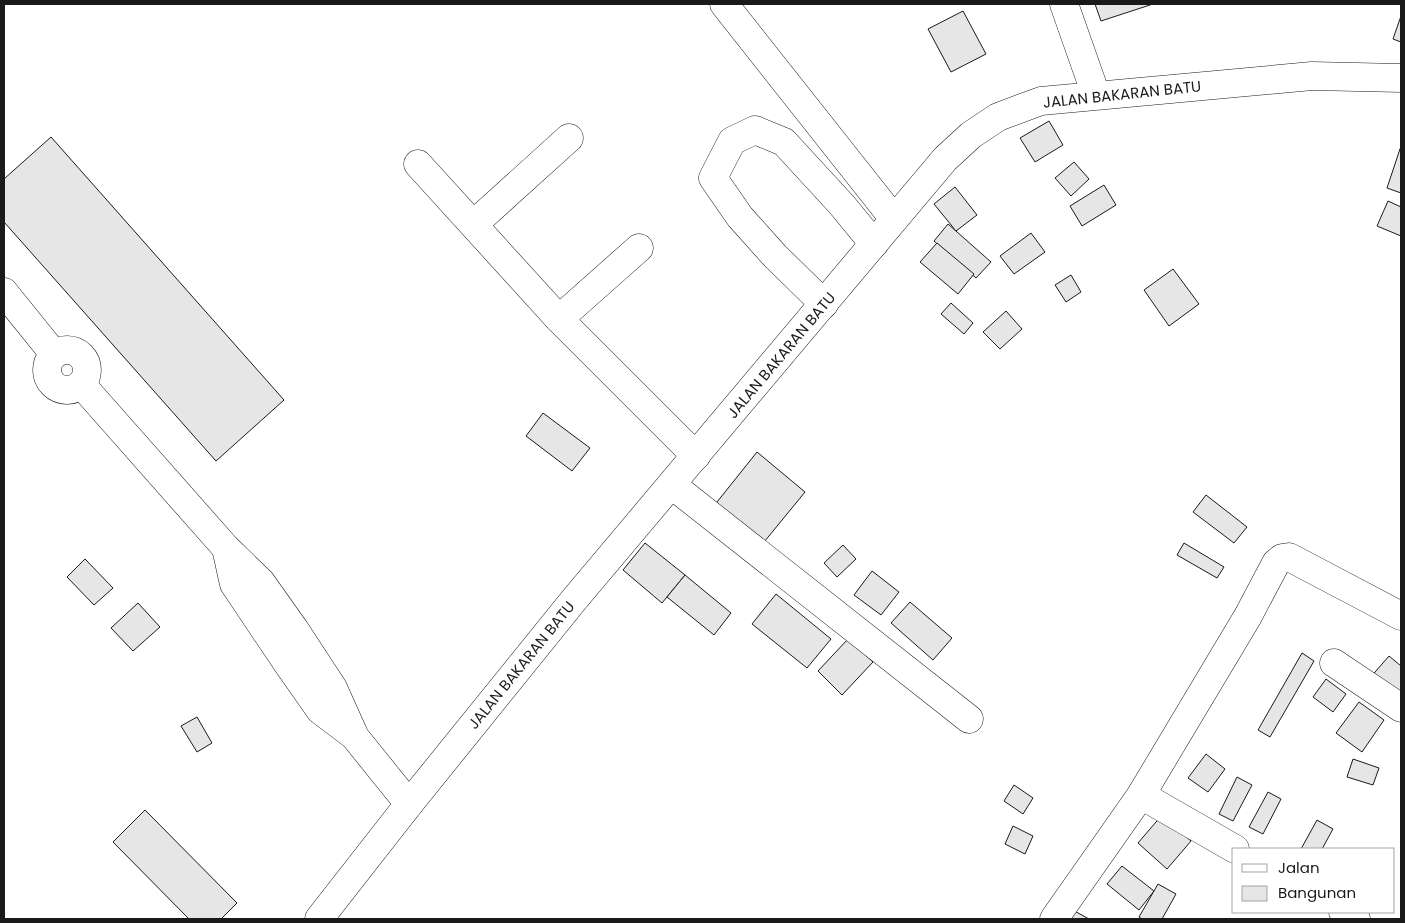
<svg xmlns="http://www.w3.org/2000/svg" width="1405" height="923" font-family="Poppins,sans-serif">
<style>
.building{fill:#e6e6e6;stroke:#1a1a1a}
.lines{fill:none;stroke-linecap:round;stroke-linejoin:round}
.minor-casing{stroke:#1a1a1a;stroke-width:29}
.highway-casing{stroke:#1a1a1a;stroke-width:29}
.minor{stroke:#fff;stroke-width:28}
.highway{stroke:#fff;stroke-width:28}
.labels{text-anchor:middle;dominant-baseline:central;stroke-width:4;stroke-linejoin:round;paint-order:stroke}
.street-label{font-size:15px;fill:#1a1a1a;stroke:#fff}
</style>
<rect width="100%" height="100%" fill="#fff"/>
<!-- building -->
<g class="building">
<path d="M1095,4H1153L1101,21Z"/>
<path d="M963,11L986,54L951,72L928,29Z"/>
<path d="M1401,16V42L1393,39Z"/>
<path d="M1049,121L1063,145L1035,162L1020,138Z"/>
<path d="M51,137L284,400L216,461L4,222V179Z"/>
<path d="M1401,146V193L1387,188Z"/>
<path d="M1074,162L1089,179L1071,196L1055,178Z"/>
<path d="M1104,185L1116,205L1082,226L1070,206Z"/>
<path d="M955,187L977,215L956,231L934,204Z"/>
<path d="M1388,201L1401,207V236L1377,226Z"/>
<path d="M948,224L991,262L976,278L934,241Z"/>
<path d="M1031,233L1045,252L1014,274L1000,256Z"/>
<path d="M937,243L974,274L958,294L920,262Z"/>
<path d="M1173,269L1199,304L1169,326L1144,290Z"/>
<path d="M1071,275L1081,292L1066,302L1055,285Z"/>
<path d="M951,303L973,323L964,334L941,314Z"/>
<path d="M1006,311L1022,329L1000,349L983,332Z"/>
<path d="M543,413L590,448L572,471L526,436Z"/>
<path d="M757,452L805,492L760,547L713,507Z"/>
<path d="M1206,495L1247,527L1234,543L1193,512Z"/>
<path d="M645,543L685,575L662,603L623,570Z"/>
<path d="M1184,543L1224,567L1217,578L1177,555Z"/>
<path d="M843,545L856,559L837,577L824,563Z"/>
<path d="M85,559L113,588L94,605L67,577Z"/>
<path d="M872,571L899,592L881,615L854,595Z"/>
<path d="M685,575L731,613L714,635L667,597Z"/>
<path d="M776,594L831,639L807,668L752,624Z"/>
<path d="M910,602L952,638L933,660L891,623Z"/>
<path d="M138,603L160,627L133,651L111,628Z"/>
<path d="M848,639L873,662L842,695L818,671Z"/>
<path d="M1302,653L1314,661L1270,737L1258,730Z"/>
<path d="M1389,656L1401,666V705L1369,679Z"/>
<path d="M1326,679L1346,694L1333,712L1313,697Z"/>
<path d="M1359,702L1384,720L1362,752L1336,733Z"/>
<path d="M197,717L212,743L197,752L181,726Z"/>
<path d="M1206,754L1225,769L1208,792L1188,778Z"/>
<path d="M1353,759L1379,768L1373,785L1347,777Z"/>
<path d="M1237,777L1252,785L1233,821L1219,814Z"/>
<path d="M1014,785L1033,798L1023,814L1004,801Z"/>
<path d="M1268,792L1281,799L1263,834L1249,827Z"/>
<path d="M145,810L237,903L221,919H189L113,842Z"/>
<path d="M1162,815L1191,841L1167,869L1138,843Z"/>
<path d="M1317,820L1333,829L1322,849H1301Z"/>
<path d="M1013,826L1033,836L1025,854L1005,844Z"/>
<path d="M1122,866L1154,891L1139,910L1107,884Z"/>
<path d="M1158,884L1176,894L1162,919H1142L1139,917Z"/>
<path d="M1069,908L1089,919H1066Z"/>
</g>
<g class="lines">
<defs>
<g id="minor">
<path d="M724,4L894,219"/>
<path d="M1064,4L1096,95"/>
<path d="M418,164L559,319L696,456"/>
<path d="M474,224L569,138"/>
<path d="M4,292L54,354"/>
<path d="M824,304L775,256L740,217L713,178L732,141L755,130L784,142L842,205L874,244"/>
<path d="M559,319L639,248"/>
<circle cx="67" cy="370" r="20"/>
<path d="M81,384L226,548L261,582L295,630L333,688L355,737L409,804"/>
<path d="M672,485L969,719"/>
<path d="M226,548L234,584L287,663L320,710L353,735"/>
<path d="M1334,663L1401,708"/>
<path d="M1141,795L1235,849"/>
<path d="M1343,912L1356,919"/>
<path d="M1054,919L1141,795L1248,616L1276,563L1282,558L1289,557L1401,616"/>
</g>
<path id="highway" d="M319,919L409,804L573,601L945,159L971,135L998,117L1041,101L1312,76L1401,78"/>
</defs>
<!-- minor casing -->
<use href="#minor" class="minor-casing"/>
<!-- highway casing -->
<use href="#highway" class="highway-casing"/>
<!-- minor -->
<use href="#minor" class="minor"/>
<!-- highway -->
<use href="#highway" class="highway"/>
</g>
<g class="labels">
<!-- street labels -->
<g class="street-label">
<text transform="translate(1122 94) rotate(-6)">JALAN BAKARAN BATU</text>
<text transform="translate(781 355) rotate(-50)">JALAN BAKARAN BATU</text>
<text transform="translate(521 665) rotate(-51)">JALAN BAKARAN BATU</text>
</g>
</g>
<!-- border -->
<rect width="1405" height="923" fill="none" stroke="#1a1a1a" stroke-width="10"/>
<!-- legend -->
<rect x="1232" y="848" width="162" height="65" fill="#ffffff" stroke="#a3a3a3"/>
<rect x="1242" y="864" width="25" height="8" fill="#ffffff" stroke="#a3a3a3"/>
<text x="1278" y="873" font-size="15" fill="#1a1a1a">Jalan</text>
<rect x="1242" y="886" width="25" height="15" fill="#e6e6e6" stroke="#a3a3a3"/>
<text x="1278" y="898" font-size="15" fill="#1a1a1a">Bangunan</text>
</svg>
